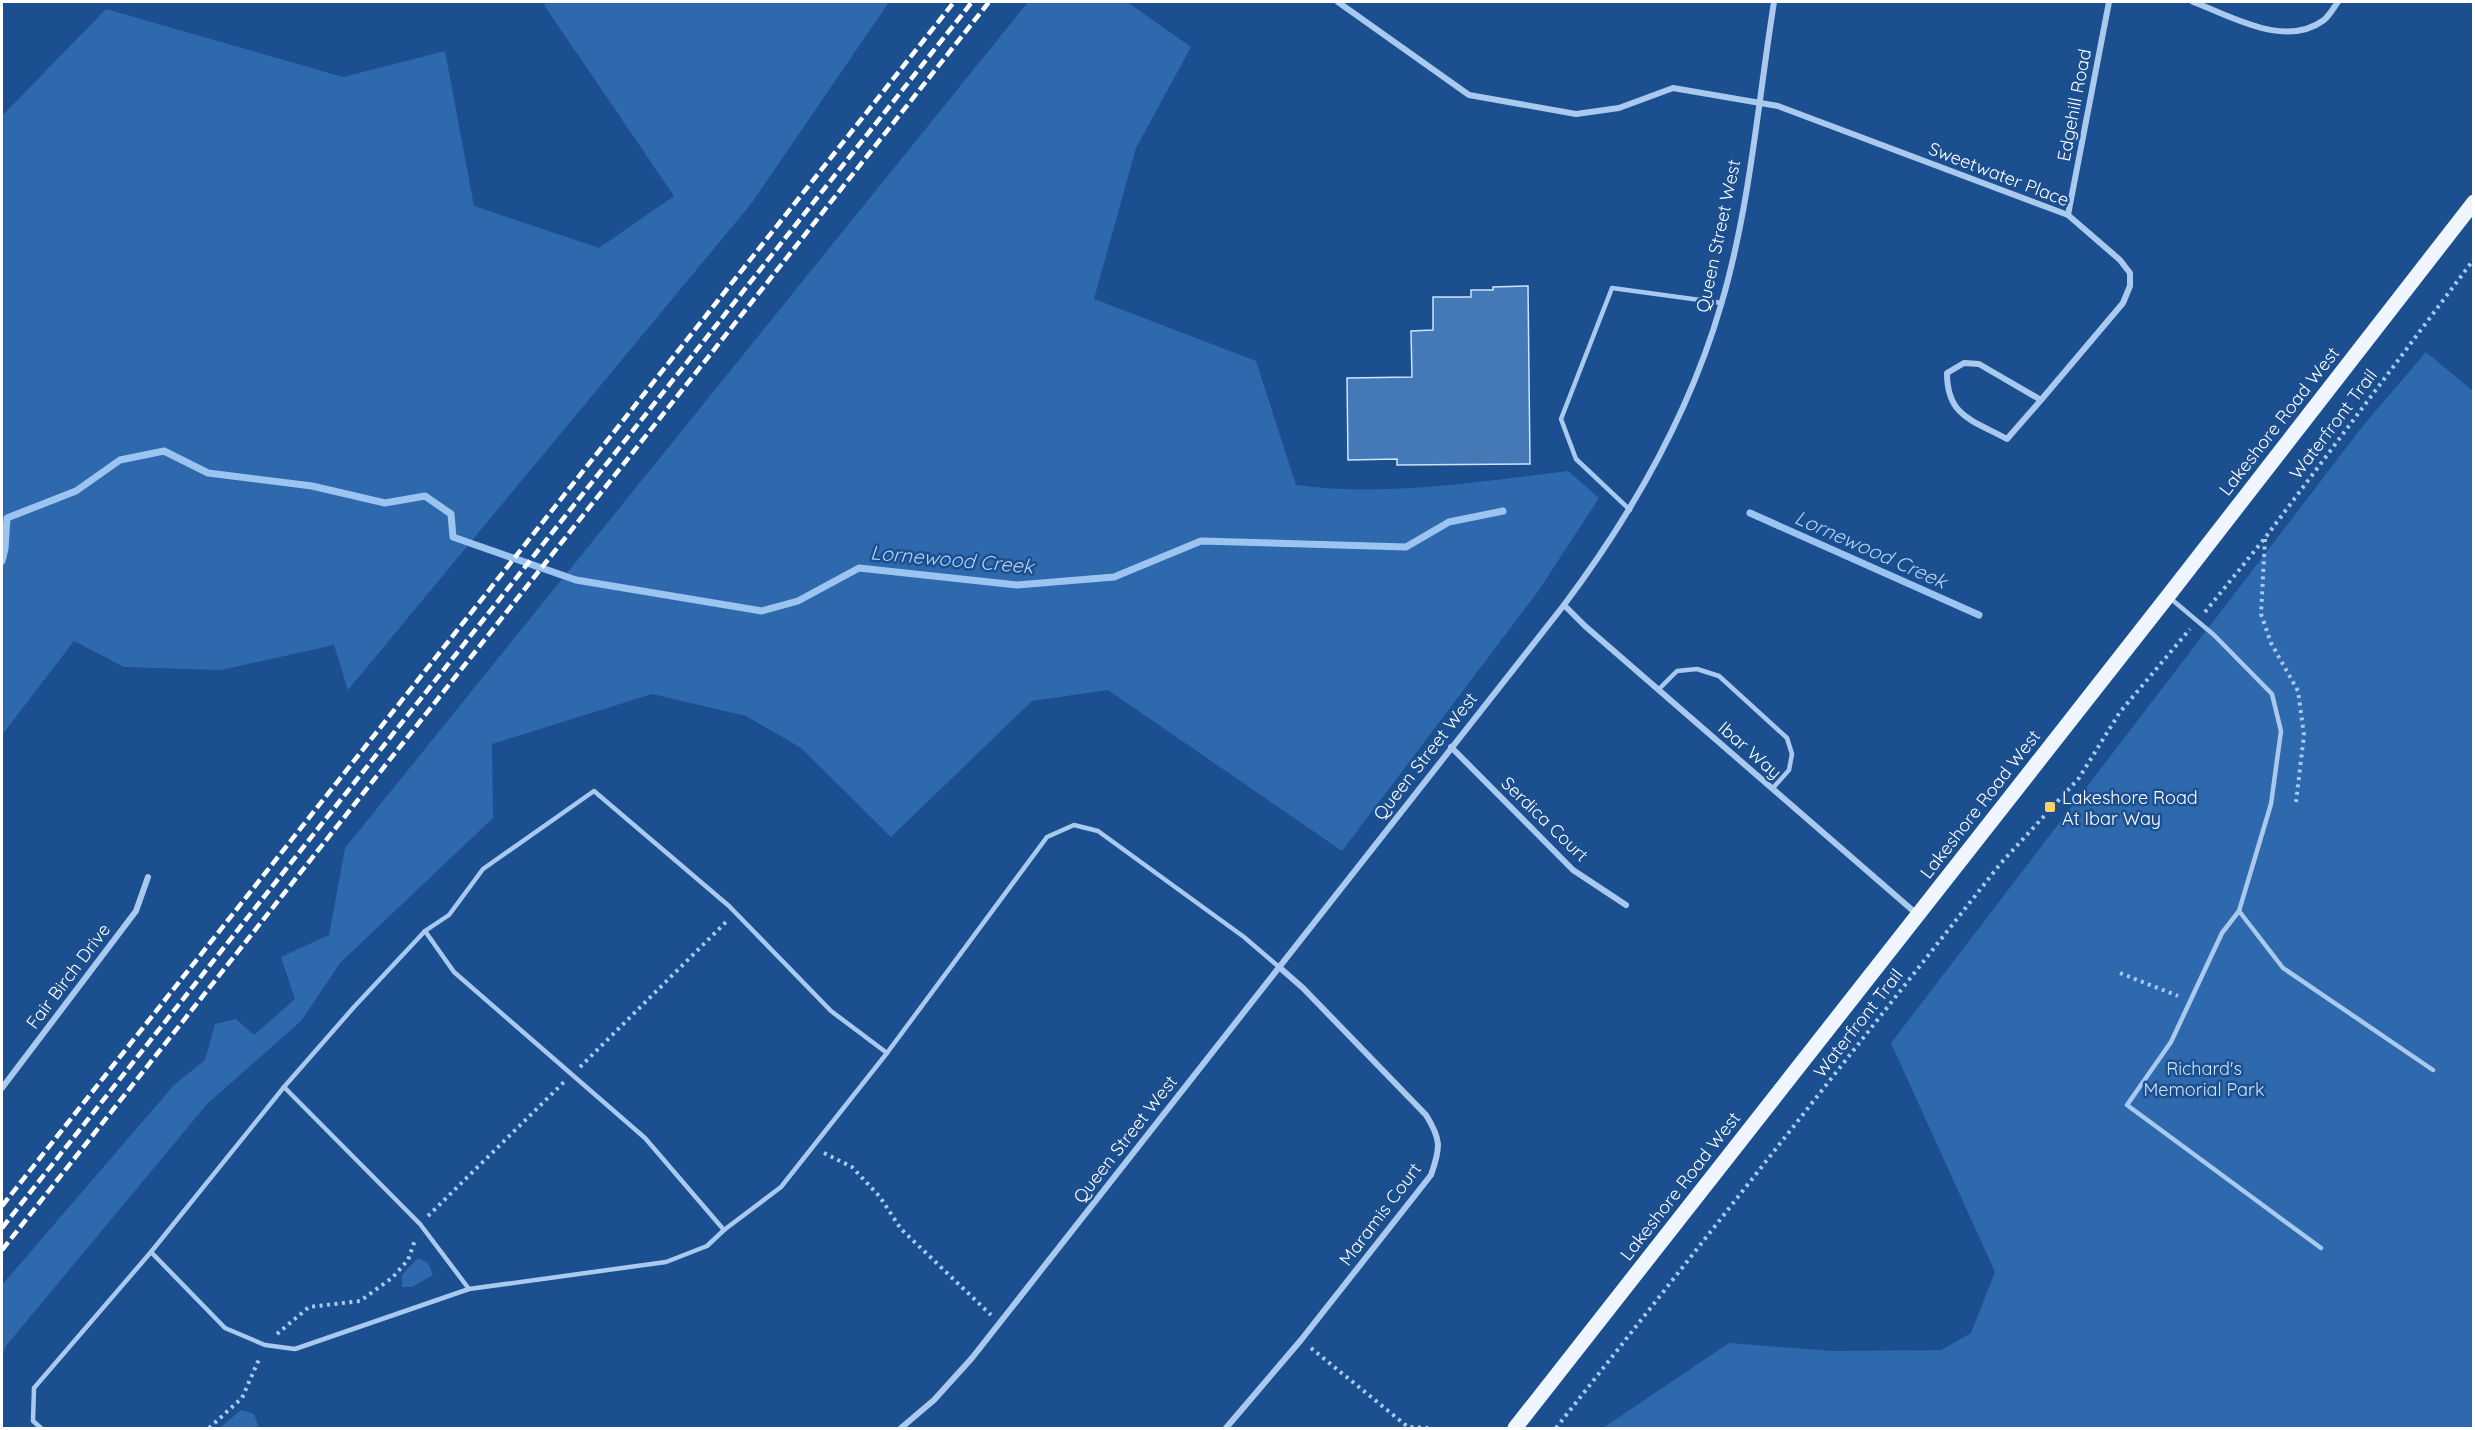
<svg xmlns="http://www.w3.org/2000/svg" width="2475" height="1430" font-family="Quicksand,sans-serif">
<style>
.green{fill:#2e69ad}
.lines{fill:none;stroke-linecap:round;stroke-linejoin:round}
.stream{stroke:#9cc4f0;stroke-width:7}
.building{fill:#4478b7;stroke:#cfe3fa;stroke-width:1.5}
.path{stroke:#a9c9ee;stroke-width:4;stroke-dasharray:3 4.5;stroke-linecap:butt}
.lane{stroke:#a9c9ee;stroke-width:4.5}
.street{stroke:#a9c9ee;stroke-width:6}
.primary{stroke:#f0f6ff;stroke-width:15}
.rail{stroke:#fff;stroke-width:4.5;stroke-dasharray:10 4.5;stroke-linecap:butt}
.poi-dot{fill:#ffd166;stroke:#1b4f8f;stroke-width:2}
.labels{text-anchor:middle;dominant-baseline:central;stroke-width:5;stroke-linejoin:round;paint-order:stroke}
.street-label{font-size:18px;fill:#fff;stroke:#1b4f8f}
.poi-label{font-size:18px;fill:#fff;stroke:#1b4f8f;text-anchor:start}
.park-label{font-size:18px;fill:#cfe3fa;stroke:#1b4f8f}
.water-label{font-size:20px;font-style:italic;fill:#b5d3f5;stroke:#1b4f8f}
</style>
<rect width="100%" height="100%" fill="#1b4f8f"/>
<!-- green -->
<g class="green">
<path d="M547,2H889L751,204L348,690L334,645L221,670L124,667L74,641L2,735V116L106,9L343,77L445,51L474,206L599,248L674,196L544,5Z"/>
<path d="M1028,2H1127L1191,47L1136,148L1094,299L1256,361L1296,485C1386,497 1479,482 1568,471L1599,498L1539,590L1342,851L1108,690L1032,701L891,837L801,748L746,716L652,694L492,744L493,818L340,963L301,1021L207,1104L6,1346L2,1357V1285L174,1085L205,1060L215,1024L236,1019L254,1035L295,999L281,957L329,935L345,848Z"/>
<path d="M2426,352L2474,392L2473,1428H1603L1729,1343L1832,1351L1941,1350L1971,1333L1995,1272L1891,1043L2362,427Z"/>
<path d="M418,1258L428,1263L433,1275L412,1287H402V1275Z"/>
<path d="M241,1410L254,1414L259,1428H220Z"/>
</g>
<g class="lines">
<!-- stream -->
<g class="stream">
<path d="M1750,513L1979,615"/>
<path d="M2,561L5,549L7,518L76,491L120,460L164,451L208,473L312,486L385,503L425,496L451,514L453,537L576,580L762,611L798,601L859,568L1017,585L1114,577L1201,541L1406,547L1449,522L1503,511"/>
</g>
</g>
<!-- building -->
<path class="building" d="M1528,286L1530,464L1397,465V459L1348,460L1347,378L1412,377L1411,331L1433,330V297H1471V290H1493V287Z"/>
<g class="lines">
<!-- path -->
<g class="path">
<path d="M2265,539L2261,614L2271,643L2298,691L2304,735L2296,802"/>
<path d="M2205,612L2265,538L2474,259"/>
<path d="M2120,973L2178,996"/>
<path d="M580,1067L726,922"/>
<path d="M824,1153L852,1167L880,1197L901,1229L991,1315"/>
<path d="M428,1216L564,1082"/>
<path d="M277,1334L309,1307L360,1301L392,1278L408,1260L415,1240"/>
<path d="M1311,1348L1408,1427L1431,1428"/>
<path d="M209,1428L242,1398L260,1357"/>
<path d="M1556,1428L2001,863L2079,778L2120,712L2190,629"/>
</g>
<!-- lane -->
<g class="lane">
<path d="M1630,510L1576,459L1561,419L1612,288L1722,303"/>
<path d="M2170,598L2214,635L2272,694L2281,731L2271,804L2239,911L2222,933L2171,1042L2127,1105L2321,1248"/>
<path d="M1659,689L1677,671L1697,669L1719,676L1787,738L1792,754L1789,770L1772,789"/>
<path d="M2239,911L2283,968L2433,1070"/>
<path d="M425,931L454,972L645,1138L724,1230"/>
<path d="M284,1087L420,1224L469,1289"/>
<path d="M151,1252L225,1328L265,1345L295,1349L469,1289L666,1262L707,1246L724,1230L781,1187L887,1053L1047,837L1074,825L1098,831L1244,937L1279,967"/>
<path d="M41,1428L33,1421L34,1388L151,1252L284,1087L354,1007L425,931L449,915L483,869L594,791L729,906L831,1011L887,1053"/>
</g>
<!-- street -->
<g class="street">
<path d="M1338,2L1469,95L1576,114L1619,108L1673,88L1778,106L2068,215L2120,260L2130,273V286L2123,303L2041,400L1979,364L1964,363L1947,373C1947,417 1973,420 2007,439L2041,400"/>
<path d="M2193,2C2232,16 2285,49 2324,20C2330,15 2334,7 2338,2"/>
<path d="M2068,215L2109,2"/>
<path d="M1564,605L1585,626L1918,915"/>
<path d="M1451,747L1573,870L1626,905"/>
<path d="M2,1088L136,911L148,877"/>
<path d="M901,1428L934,1400L972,1358L1564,605C1633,513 1689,415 1721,305C1750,207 1758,102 1774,2"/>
<path d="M1226,1428L1301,1340L1431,1175C1441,1147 1441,1139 1426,1115L1303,988L1279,967"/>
</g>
<!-- primary -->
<path class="primary" d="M1515,1428L2168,596L2474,202"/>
<!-- rail -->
<g class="rail">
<path d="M2,1206L954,2"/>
<path d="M2,1228L972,2"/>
<path d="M2,1250L989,2"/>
</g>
</g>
<!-- markers -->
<rect class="poi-dot" x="2044" y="801" width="12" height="12" rx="3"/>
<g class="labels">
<!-- street labels -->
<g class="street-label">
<text transform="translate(2074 105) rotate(-79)">Edgehill Road</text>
<text transform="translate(1999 174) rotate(21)">Sweetwater Place</text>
<text transform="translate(1718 236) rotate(-78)">Queen Street West</text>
<text transform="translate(2279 421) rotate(-52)">Lakeshore Road West</text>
<text transform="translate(2333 424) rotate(-53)">Waterfront Trail</text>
<text transform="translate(1750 750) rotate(41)">Ibar Way</text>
<text transform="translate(1425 756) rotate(-52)">Queen Street West</text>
<text transform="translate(1980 804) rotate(-52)">Lakeshore Road West</text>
<text transform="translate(1545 819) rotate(44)">Serdica Court</text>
<text transform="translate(68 976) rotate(-53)">Fair Birch Drive</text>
<text transform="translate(1858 1023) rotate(-52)">Waterfront Trail</text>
<text transform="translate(1125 1139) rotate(-52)">Queen Street West</text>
<text transform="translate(1680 1186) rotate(-52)">Lakeshore Road West</text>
<text transform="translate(1380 1214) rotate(-53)">Maramis Court</text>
</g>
<!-- poi labels -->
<g class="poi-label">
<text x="2062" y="797">Lakeshore Road<tspan x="2062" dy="21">At Ibar Way</tspan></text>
</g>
<!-- park labels -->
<g class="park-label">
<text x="2204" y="1068">Richard's<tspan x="2204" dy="21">Memorial Park</tspan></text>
</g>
<!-- water labels -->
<g class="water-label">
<text transform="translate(1871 549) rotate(24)">Lornewood Creek</text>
<text transform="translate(952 559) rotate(5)">Lornewood Creek</text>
</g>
</g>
<!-- border -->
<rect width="2475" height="1430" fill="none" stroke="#ffffff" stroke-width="6"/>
</svg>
